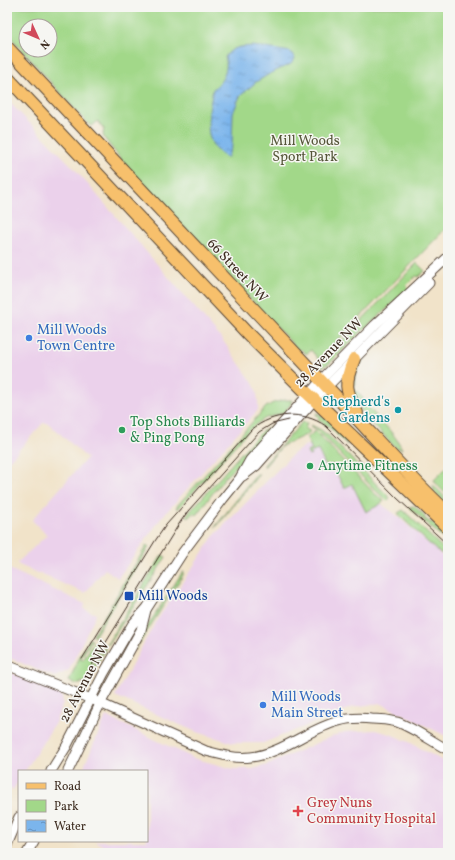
<svg xmlns="http://www.w3.org/2000/svg" width="455" height="860" font-family="Vollkorn,serif">
<style>
.built{fill:#ebd1eb}
.green{fill:#a2d889;stroke:#6e8154;fill-rule:evenodd}
.water{fill:url(#water-ripples);stroke:#5b7085}
.lines{fill:none;stroke-linecap:round;stroke-linejoin:round}
.minor-casing{stroke:#564638;stroke-width:11}
.major-casing{stroke:#564638;stroke-width:14}
.minor{stroke:#fff;stroke-width:9}
.major{stroke:#f7c06c;stroke-width:12}
.tram{stroke:#3b2a1e;stroke-width:1}
.shop-dot{fill:#3f7fe0;stroke:#f6f6f2;stroke-width:1.5}
.culture-dot{fill:#0f9aa8;stroke:#f6f6f2;stroke-width:1.5}
.leisure-dot{fill:#2e9e5b;stroke:#f6f6f2;stroke-width:1.5}
.transit-dot{fill:#1a4fb4;stroke:#f6f6f2;stroke-width:1.5}
.health-dot{fill:#e0444e;stroke:#f6f6f2;stroke-width:1.5}
.labels{text-anchor:middle;dominant-baseline:central;stroke-width:3;stroke-linejoin:round;paint-order:stroke}
.park-label{font-size:14px;fill:#555639;stroke:#f6f6f2}
.street-label{font-size:14px;fill:#3b2a1e;stroke:#f6f6f2}
.shop-label{font-size:14px;fill:#366cbe;stroke:#f6f6f2;text-anchor:start}
.culture-label{font-size:14px;fill:#0d838f;stroke:#f6f6f2;text-anchor:end}
.leisure-label{font-size:14px;fill:#27864d;stroke:#f6f6f2;text-anchor:start}
.transit-label{font-size:14px;fill:#164399;stroke:#f6f6f2;text-anchor:start}
.health-label{font-size:14px;fill:#be3a42;stroke:#f6f6f2;text-anchor:start}
</style>
<defs>
<pattern id="water-ripples" width="26" height="14" patternUnits="userSpaceOnUse"><rect width="26" height="14" fill="#7bb5ec"/><path d="M2 4q2-2 4 0t4 0M15 11q2-2 4 0t4 0" fill="none" stroke="#6693bf"/></pattern>
</defs>
<rect width="100%" height="100%" fill="#f6f6f2"/>
<filter id="ink" filterUnits="userSpaceOnUse"><feTurbulence type="fractalNoise" baseFrequency=".025" numOctaves="2"/><feDisplacementMap in="SourceGraphic" scale="8" xChannelSelector="R" yChannelSelector="G"/><feConvolveMatrix kernelMatrix="1 2 1 2 8 2 1 2 1" color-interpolation-filters="sRGB"/></filter>
<filter id="wash" filterUnits="userSpaceOnUse"><feTurbulence type="fractalNoise" baseFrequency=".012" numOctaves="4" result="noise"/><feDisplacementMap in="SourceGraphic" scale="16" xChannelSelector="R" yChannelSelector="G"/><feGaussianBlur stdDeviation="0.9" result="paint"/><feColorMatrix in="noise" values="0 0 0 0 0 0 0 0 0 0 0 0 0 0 0 0 0 1.4 0 .05"/><feComposite in="paint" operator="in"/></filter>
<g filter="url(#wash)">
<rect width="100%" height="100%" fill="#f1e3c9"/>
<!-- built -->
<g class="built">
<path d="M7,100L72,166L221,338L251,380L256,389L258,400V410L162,517L118,578L105,569L85,593L19,565L17,563L47,535L32,520L87,458L48,423H43L7,463Z"/>
<path d="M306,445L321,449L370,496L395,514L448,561V737L380,703L353,707L263,743H233L194,731L115,696L155,623L213,537L292,455Z"/>
<path d="M7,568L85,604L84,609L96,614L69,670L55,677L7,657Z"/>
<path d="M7,671L58,693L62,697L63,703L55,723L25,771H19V780L13,790L7,787Z"/>
<path d="M106,716L193,758L233,769H253L268,765L328,738L345,732L375,730L390,734L409,742L448,764V853H117L95,841H147V771H82Z"/>
</g>
<!-- green -->
<g class="green">
<path d="M7,7H448V226L319,360L311,350L306,354L301,349L299,351L128,168L104,138L103,134L104,129L98,121L92,126L88,124L7,33ZM26,26H50V50H26Z"/>
<path d="M417,263L425,271L418,277L416,276L406,286L409,289L359,334L330,363L322,367L320,363Z"/>
<path d="M396,325C379,342 355,359 355,386H352C353,376 355,368 361,359Z"/>
<path d="M353,389C361,393 364,402 369,408C380,421 395,433 402,449L397,448L393,445L371,422L359,407Z"/>
<path d="M284,400H292L290,405L283,413L266,418L258,423L249,430L178,509L176,507L266,407L273,403Z"/>
<path d="M316,413C327,415 341,434 347,443V445L328,426L318,420L319,417L317,416Z"/>
<path d="M302,422L307,423L305,429L310,431L308,434L282,446L264,467V465Z"/>
<path d="M274,425L246,457L226,476L196,515L193,513L188,518L186,516L252,441L261,432Z"/>
<path d="M311,425L321,430L329,436L390,498L387,501L373,488L316,429L310,426Z"/>
<path d="M315,431L374,493L384,501L379,505L366,512L352,484L344,488L332,464L326,467L318,450L310,453L311,455L309,456L307,452L312,450L307,438Z"/>
<path d="M447,467L448,468V496L438,486L434,480Z"/>
<path d="M257,474H259L218,525L215,527Z"/>
<path d="M433,485L448,500V504L434,492Z"/>
<path d="M414,506L425,516L424,518L431,523L432,522L448,536V543L409,507Z"/>
<path d="M403,510L448,553V557L437,551L401,517L398,513Z"/>
<path d="M147,545L149,547L94,637L93,635Z"/>
<path d="M162,555L166,557L108,645L107,644Z"/>
<path d="M183,571V575L135,650L143,633Z"/>
<path d="M90,639L92,640L80,659L83,660L94,642L102,647L91,665L93,666L104,648H106L88,680L84,683L81,682V684H74L69,681L81,654Z"/>
</g>
<!-- water -->
<path class="water" d="M253,46L291,52L295,59L291,64L271,73L256,82L240,96L233,113L232,146L227,158C224,156 220,153 217,150C202,135 210,107 213,89C223,82 229,69 225,57C233,46 240,47 253,46Z"/>
</g>
<g filter="url(#ink)">
<g class="lines">
<defs>
<g id="minor">
<path d="M243,476L256,466L315,399L429,283"/>
<path d="M7,665L91,699L206,751C221,755 236,759 251,757C283,753 308,729 339,721C349,718 362,718 372,719C380,719 389,720 397,722C412,727 433,742 448,750"/>
<path d="M51,771L66,747L104,673L132,625L147,608L183,552L223,499L240,478L250,460L326,375L375,325L448,257"/>
<path d="M68,771L100,704L141,630L146,610"/>
<path d="M7,845L19,817"/>
<path d="M27,853L34,841"/>
</g>
<g id="major">
<path d="M7,47L327,387C368,429 405,473 448,513"/>
<path d="M7,77L247,333L302,388L448,528"/>
<path d="M354,359C344,383 345,390 357,413"/>
</g>
</defs>
<!-- minor casing -->
<use href="#minor" class="minor-casing"/>
<!-- major casing -->
<use href="#major" class="major-casing"/>
<!-- minor -->
<use href="#minor" class="minor"/>
<!-- major -->
<use href="#major" class="major"/>
<!-- tram -->
<g class="tram">
<path d="M82,659L155,541L166,525L251,430C274,412 302,410 326,426L397,498L448,545"/>
<path d="M92,665L179,524L188,511L259,432L272,424L289,420"/>
</g>
</g>
</g>
<!-- markers -->
<g class="shop-dot">
<circle cx="29" cy="338" r="4"/>
<circle cx="263" cy="705" r="4"/>
</g>
<circle class="culture-dot" cx="398" cy="410" r="4"/>
<g class="leisure-dot">
<circle cx="122" cy="430" r="4"/>
<circle cx="310" cy="466" r="4"/>
</g>
<rect class="transit-dot" x="124" y="591" width="10" height="10" rx="2"/>
<path class="health-dot" d="M296 805h4v4h4v4h-4v4h-4v-4h-4v-4h4z"/>
<g class="labels">
<!-- park labels -->
<g class="park-label">
<text x="305" y="141">Mill Woods<tspan x="305" dy="16">Sport Park</tspan></text>
</g>
<!-- street labels -->
<g class="street-label">
<text transform="translate(237 271) rotate(47)">66 Street NW</text>
<text transform="translate(329 353) rotate(-46)">28 Avenue NW</text>
<text transform="translate(85 682) rotate(-62)">28 Avenue NW</text>
</g>
<!-- shop labels -->
<g class="shop-label">
<text x="37" y="330">Mill Woods<tspan x="37" dy="16">Town Centre</tspan></text>
<text x="271" y="697">Mill Woods<tspan x="271" dy="16">Main Street</tspan></text>
</g>
<!-- culture labels -->
<g class="culture-label">
<text x="390" y="402">Shepherd's<tspan x="390" dy="16">Gardens</tspan></text>
</g>
<!-- leisure labels -->
<g class="leisure-label">
<text x="130" y="422">Top Shots Billiards<tspan x="130" dy="16">&amp; Ping Pong</tspan></text>
<text x="318" y="466">Anytime Fitness</text>
</g>
<!-- transit labels -->
<g class="transit-label">
<text x="138" y="596">Mill Woods</text>
</g>
<!-- health labels -->
<g class="health-label">
<text x="307" y="803">Grey Nuns<tspan x="307" dy="16">Community Hospital</tspan></text>
</g>
</g>
<!-- margin -->
<rect width="455" height="860" fill="none" stroke="#f6f6f2" stroke-width="24"/>
<!-- legend -->
<rect x="18" y="770" width="130" height="72" fill="#f6f6f2" stroke="#aba49d"/>
<rect x="26" y="783" width="20" height="6" fill="#f7c06c" stroke="#aba49d"/>
<text x="54" y="790" font-size="12" fill="#3b2a1e">Road</text>
<rect x="26" y="800" width="20" height="12" fill="#a2d889" stroke="#aba49d"/>
<text x="54" y="810" font-size="12" fill="#3b2a1e">Park</text>
<rect x="26" y="820" width="20" height="12" fill="url(#water-ripples)" stroke="#aba49d"/>
<text x="54" y="830" font-size="12" fill="#3b2a1e">Water</text>
<!-- north arrow -->
<g transform="translate(38 38) rotate(134)"><circle r="19" fill="#f6f6f2" stroke="#aba49d"/>
<path d="M0-3L7 15L0 10L-7 15Z" fill="#d1495b"/>
<text y="-6" font-size="11" font-weight="bold" text-anchor="middle" fill="#3b2a1e">N</text>
</g>
</svg>
